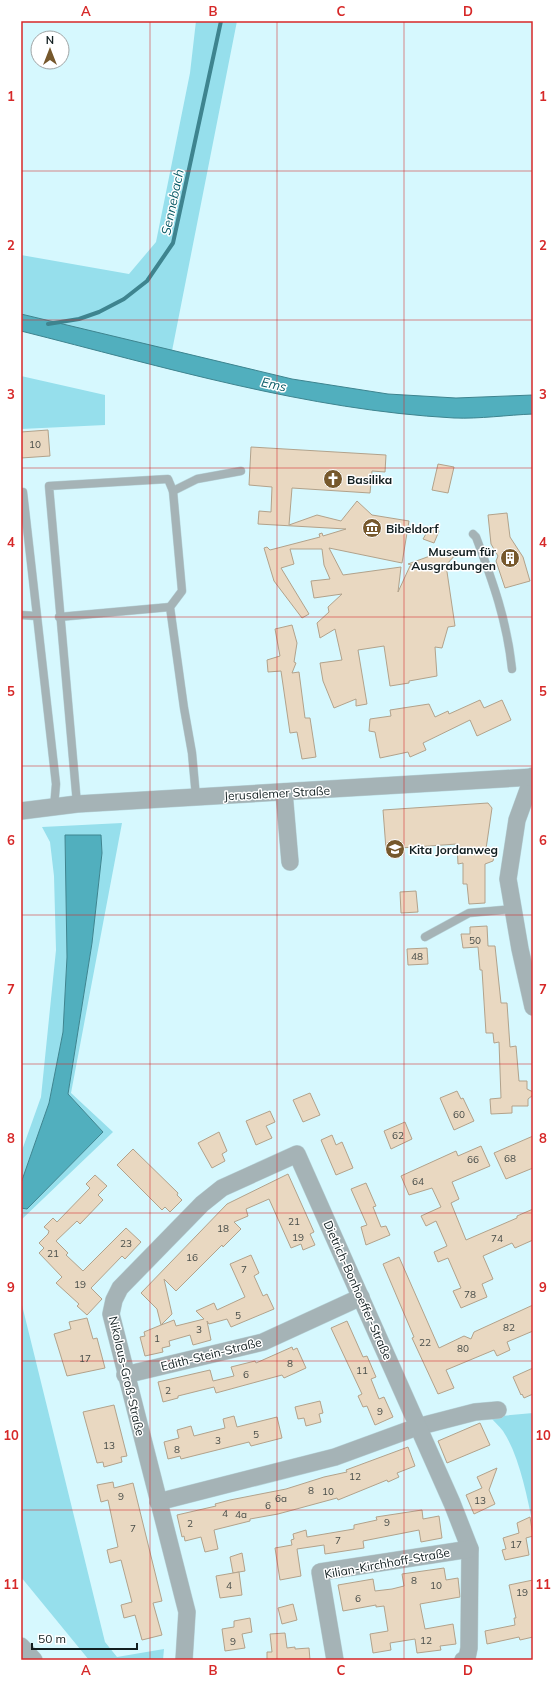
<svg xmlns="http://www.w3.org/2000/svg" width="554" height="1681" font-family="Mulish,sans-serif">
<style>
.green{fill:#96dfec}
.water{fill:#51afbe;stroke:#3e848f}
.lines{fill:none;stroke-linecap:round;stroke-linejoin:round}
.stream{stroke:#3e848f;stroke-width:4}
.building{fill:#e9d8c1;stroke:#b2a28b}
.service-casing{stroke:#b7d5db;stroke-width:9}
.minor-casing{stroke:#b7d5db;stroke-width:18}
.service{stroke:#a5b3b6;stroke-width:8}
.minor{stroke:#a5b3b6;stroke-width:17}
.grid{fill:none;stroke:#d62828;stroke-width:1;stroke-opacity:0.55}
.labels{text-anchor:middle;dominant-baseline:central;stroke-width:3;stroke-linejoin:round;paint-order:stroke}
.number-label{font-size:10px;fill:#484d49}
.poi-label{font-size:12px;font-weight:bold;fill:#121f21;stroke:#fff;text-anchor:start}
.street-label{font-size:12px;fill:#121f21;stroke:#fff}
.water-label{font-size:13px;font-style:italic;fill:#0c5d68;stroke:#fff}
.neatline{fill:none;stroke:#d62828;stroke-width:1.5}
.grid-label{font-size:13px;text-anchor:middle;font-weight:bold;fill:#d62828}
</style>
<rect width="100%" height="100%" fill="#d6f8fe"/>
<!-- green -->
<g class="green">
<path d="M196,21H237L172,351L21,314V255L129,274L156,242L190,73Z"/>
<path d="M21,376L105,395V425L21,429Z"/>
<path d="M122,823L71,1093L113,1132L21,1220V1208L27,1209L103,1132L68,1094L92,943L102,853L101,835H65L67,957L63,1032L49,1103L21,1183V1153L41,1097L56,950L54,876L50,842L42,827Z"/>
<path d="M21,1301L105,1642L117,1657L164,1649L163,1660H89L21,1577Z"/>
<path d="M533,1413V1525C527,1496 519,1455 503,1431C499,1426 494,1421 490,1417Z"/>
</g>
<!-- water -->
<g class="water">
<path d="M21,314L292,379L388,394L456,398L533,395V414C507,415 480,419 454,418C307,410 164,367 21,331Z"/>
<path d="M65,835H101L102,853L92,943L68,1094L103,1132L27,1209L21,1208V1183L49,1103L63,1032L67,957Z"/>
</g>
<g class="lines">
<!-- stream -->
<path class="stream" d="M48,324L79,319L99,312L124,299L147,281L173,243L221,21"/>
</g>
<!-- building -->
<g class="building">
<path d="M48,430L50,456L21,458V432Z"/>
<path d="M251,447L386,455L385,472L372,471L370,493L292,488L289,525L317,515L341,521L357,501L372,515L409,521L402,563L329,548L343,575L401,567L398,592L410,566L412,565L408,564L430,556L458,552L446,565L455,626L448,627L442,648L435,647L437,676L409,681V683L390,686L384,646L358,650L367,704L356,706V699L334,708L323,681L320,663L342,660L335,629L320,638L317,623L329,612L328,607L342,594L314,598L311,581L330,579L324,565L322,549H290L294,564L281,568L309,614L302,618L274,581L264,548L267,547L270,550L320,537L319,534L322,533L323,536L346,529L258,524L259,511L271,512L272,487L249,485Z"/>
<path d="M438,464L454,467L448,493L432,490Z"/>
<path d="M507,513L510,537L523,557L530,581L505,588L496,561L498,556L491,544L488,515Z"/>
<path d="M430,527L439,531L434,543L423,539Z"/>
<path d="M292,625L297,643L294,662L296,663L292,673L299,672L305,718H310L316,757L302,759L297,732L290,733L281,671L268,672L267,660L280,656L275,629Z"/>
<path d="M480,700L484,708L502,700L511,720L477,736L470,720L423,743L426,750L410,757L408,752L380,758L375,732L369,731L370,719L391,716L390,710L429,704L435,717L448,711L449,714Z"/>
<path d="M488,803L492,808L486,849L495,851L493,861L485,864V903L469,904L467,884H463V863L458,864L457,844L386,849L383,810Z"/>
<path d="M416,891L418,912L401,913L400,892Z"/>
<path d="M487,926L488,946H495L501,1003H507L510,1047L516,1046L519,1081H527V1089L533,1092V1095L528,1099V1106H512V1113L491,1114L490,1099L501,1098L499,1042L494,1043L493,1033H486L482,970H480L478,947L463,948L461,934H470V927Z"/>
<path d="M427,948L428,964L408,965L407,949Z"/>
<path d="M457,1091L461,1099L463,1098L474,1121L454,1130L440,1098Z"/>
<path d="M310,1093L320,1115L303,1122L293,1100Z"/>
<path d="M270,1111L275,1122L266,1126L272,1138L256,1145L246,1121Z"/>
<path d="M405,1122L412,1139L391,1149L384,1131Z"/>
<path d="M219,1132L227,1151L222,1154L225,1161L212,1168L198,1143Z"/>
<path d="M332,1135L336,1145L342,1142L353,1168L336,1175L321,1140Z"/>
<path d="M533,1136V1168L506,1179L494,1153Z"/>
<path d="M481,1146L490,1166L452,1182L459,1199L451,1203L466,1240L517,1218V1216L533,1209V1240L515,1248L512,1243L483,1256L493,1279L482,1284L487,1297L461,1308L453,1291L461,1288L448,1258L438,1262L434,1252L447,1246L436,1221L426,1226L421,1216L441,1207L432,1188L409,1195L401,1176L456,1151L458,1156Z"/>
<path d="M133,1149L178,1193L177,1195L182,1200L170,1212L165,1207L162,1210L117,1165Z"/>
<path d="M288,1174L314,1232L310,1234L315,1245L303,1250L301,1244L291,1248L269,1199L246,1209L248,1216L234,1222L241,1229L223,1247L222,1245L176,1291L164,1279L172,1314L161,1325L174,1320L176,1326L204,1319L196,1311L214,1303L217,1310L245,1297L230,1264L251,1255L259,1273L254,1276L263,1296L267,1294L274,1309L231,1327L227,1319L209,1324L207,1321L211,1340L193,1345L190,1335L169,1341L170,1346L162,1348L163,1352L145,1356L140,1337L145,1336L144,1332L161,1325L157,1309L141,1293L227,1204Z"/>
<path d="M95,1175L107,1186L98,1195L103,1200L80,1224L77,1221L56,1241L68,1253L66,1255L83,1271L126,1228L141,1242L125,1259L122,1256L91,1288L102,1299L87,1315L77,1306L79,1304L56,1283L62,1277L39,1253L44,1248L39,1243L48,1234L49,1231L44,1227L53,1218L57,1222L90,1188L86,1184Z"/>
<path d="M366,1183L376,1206L373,1207L381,1227L386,1226L390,1235L366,1245L361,1227L367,1225L351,1189Z"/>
<path d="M399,1257L439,1348L464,1336L471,1339L474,1332L533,1305V1331L507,1342L510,1350L497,1356L494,1350L446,1370L454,1388L438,1394L412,1338L414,1337L383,1264Z"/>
<path d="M87,1318L93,1339L97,1338L105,1368L67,1376L54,1334L71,1329L69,1322Z"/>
<path d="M347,1321L363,1357L367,1356L376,1377L371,1379L379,1399L384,1397L393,1417L375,1425L367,1406L363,1407L358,1396L362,1394L331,1328Z"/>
<path d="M292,1347L293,1350L297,1348L306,1368L284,1378L282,1375L216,1393L214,1387L178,1396V1398L163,1402L158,1382L210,1370L213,1381L234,1376L231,1367L255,1361L256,1363Z"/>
<path d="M533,1368V1394L524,1398L522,1394L521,1395L513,1377Z"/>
<path d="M320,1401L323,1413L319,1414L321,1422L306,1426L304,1418L298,1419L295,1407Z"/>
<path d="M114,1405L127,1456L121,1457L122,1462L104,1467L103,1462L97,1463L83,1412Z"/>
<path d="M234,1416L237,1427L277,1417L282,1438L251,1446L249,1442L181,1459L180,1456L168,1459L164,1442L179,1438L177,1430L191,1426L194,1436L225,1428L223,1419Z"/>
<path d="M480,1423L490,1445L447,1463L438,1441Z"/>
<path d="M408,1447L415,1466L397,1473L399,1477L388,1482L387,1480L338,1500L337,1498L278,1514L250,1519V1521L214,1530L218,1549L205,1552L201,1537L185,1541L184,1536L182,1537L177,1515L216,1506L215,1504L230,1500L286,1489L324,1477L347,1472L346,1470Z"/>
<path d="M497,1468L489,1490L495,1504L474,1514L466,1495L482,1488L477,1477Z"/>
<path d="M113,1482L114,1488L133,1483L162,1601L153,1603L162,1635L142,1640L135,1615L124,1618L121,1605L132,1602L121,1560L110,1563L107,1550L118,1547L108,1500L101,1502L97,1485Z"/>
<path d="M422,1510L423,1519L439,1516L442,1538L421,1542L419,1530L363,1541L364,1548L325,1554L324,1545L297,1549L301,1576L280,1580L275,1548L292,1545L291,1540L294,1539L293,1534L306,1530L307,1537L354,1529V1525L377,1520L376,1517Z"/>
<path d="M530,1517L533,1536L526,1538L529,1555L505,1560L502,1550L506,1549L503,1538L519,1533L517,1523Z"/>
<path d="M242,1553L245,1571L233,1573L230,1557Z"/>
<path d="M444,1568L446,1580L458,1578L460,1597L420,1604L425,1629L453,1624L456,1644L440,1646L441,1650L417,1653L415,1639L390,1643L391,1650L373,1653L370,1634L388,1631L384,1606L376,1607V1605L343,1611L338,1585L373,1579L375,1591L392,1589L404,1586L402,1574Z"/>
<path d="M239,1572L242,1595L220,1598L216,1576Z"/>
<path d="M533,1580V1637L520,1640L519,1637L487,1644L485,1631L515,1625L514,1618H516L509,1585Z"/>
<path d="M293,1604L297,1620L282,1624L278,1608Z"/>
<path d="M250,1618L252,1632L242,1634L245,1648L225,1651L222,1629L234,1627V1621Z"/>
<path d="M285,1633L287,1648L295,1647V1649L309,1648L310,1660H267V1652H272L270,1634Z"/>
</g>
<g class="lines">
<defs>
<g id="service">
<path d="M173,491L197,479L241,471"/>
<path d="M21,492H23L56,784L54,807"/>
<path d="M473,534L476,537C493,582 507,621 512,669"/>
<path d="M21,615L36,616"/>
<path d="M59,617L170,607"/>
<path d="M77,804L49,486L168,479L173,491L182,591L170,607L184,708L192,753L196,797"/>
<path d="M425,937L469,913L513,909"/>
</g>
<g id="minor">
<path d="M533,776L517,820L508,879L520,949L533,1007"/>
<path d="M284,792L290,862"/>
<path d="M21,811L77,804L533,777"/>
<path d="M125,1375L263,1342L361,1297"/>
<path d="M158,1502L335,1457L417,1427L475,1412L498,1410"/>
<path d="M21,1646L34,1660"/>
<path d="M184,1660L187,1612L111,1314L114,1300L120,1288L202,1204L222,1188L297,1154L452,1503L470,1549L469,1648L467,1658L463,1660"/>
<path d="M335,1660L320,1572L470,1549"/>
</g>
</defs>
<!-- service casing -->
<use href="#service" class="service-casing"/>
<!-- minor casing -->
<use href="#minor" class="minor-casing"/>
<!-- service -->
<use href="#service" class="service"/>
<!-- minor -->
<use href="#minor" class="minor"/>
</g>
<!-- grid -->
<path class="grid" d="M150,21V1660M277,21V1660M404,21V1660M21,171H533M21,320H533M21,468H533M21,617H533M21,766H533M21,915H533M21,1064H533M21,1213H533M21,1361H533M21,1510H533"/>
<!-- icons -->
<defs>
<symbol id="church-disc" viewBox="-11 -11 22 22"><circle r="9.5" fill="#76582c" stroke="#fff"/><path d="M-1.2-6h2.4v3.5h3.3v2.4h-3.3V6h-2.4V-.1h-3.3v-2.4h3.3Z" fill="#fff"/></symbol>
<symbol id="museum-disc" viewBox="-11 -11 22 22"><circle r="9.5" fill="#76582c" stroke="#fff"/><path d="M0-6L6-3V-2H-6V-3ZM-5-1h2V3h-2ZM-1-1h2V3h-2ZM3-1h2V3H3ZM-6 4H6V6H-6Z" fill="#fff"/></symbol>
<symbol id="building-disc" viewBox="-11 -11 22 22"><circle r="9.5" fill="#76582c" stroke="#fff"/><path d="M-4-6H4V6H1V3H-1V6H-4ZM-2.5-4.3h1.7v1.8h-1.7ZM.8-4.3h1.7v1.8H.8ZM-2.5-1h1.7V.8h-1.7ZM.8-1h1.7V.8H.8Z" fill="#fff"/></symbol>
<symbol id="school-disc" viewBox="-11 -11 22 22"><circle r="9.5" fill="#76582c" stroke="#fff"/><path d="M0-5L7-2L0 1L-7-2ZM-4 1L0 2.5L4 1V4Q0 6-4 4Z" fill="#fff"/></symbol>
</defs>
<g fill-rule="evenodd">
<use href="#church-disc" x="322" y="468" width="22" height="22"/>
<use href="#museum-disc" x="361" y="517" width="22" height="22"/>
<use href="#building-disc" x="499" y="547" width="22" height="22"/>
<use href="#school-disc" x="384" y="838" width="22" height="22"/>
</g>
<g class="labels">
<!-- number labels -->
<g class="number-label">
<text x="35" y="444">10</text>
<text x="475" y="940">50</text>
<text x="417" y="956">48</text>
<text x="459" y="1114">60</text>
<text x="398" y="1135">62</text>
<text x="510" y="1158">68</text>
<text x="473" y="1159">66</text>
<text x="418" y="1181">64</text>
<text x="294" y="1221">21</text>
<text x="223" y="1228">18</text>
<text x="298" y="1237">19</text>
<text x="497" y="1238">74</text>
<text x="126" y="1243">23</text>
<text x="53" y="1253">21</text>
<text x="192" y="1257">16</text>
<text x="244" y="1269">7</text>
<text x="80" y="1284">19</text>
<text x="470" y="1294">78</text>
<text x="238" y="1315">5</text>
<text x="509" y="1327">82</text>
<text x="199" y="1329">3</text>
<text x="157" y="1338">1</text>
<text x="425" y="1342">22</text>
<text x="463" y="1348">80</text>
<text x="85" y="1358">17</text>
<text x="290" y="1363">8</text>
<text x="362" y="1370">11</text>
<text x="246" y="1374">6</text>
<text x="168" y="1390">2</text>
<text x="380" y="1411">9</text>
<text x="256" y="1434">5</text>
<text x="218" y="1440">3</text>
<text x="109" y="1445">13</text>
<text x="177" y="1449">8</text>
<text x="355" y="1476">12</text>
<text x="311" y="1490">8</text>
<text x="328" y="1491">10</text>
<text x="121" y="1496">9</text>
<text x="281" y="1498">6a</text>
<text x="480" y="1500">13</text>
<text x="268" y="1505">6</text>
<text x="225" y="1513">4</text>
<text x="241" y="1514">4a</text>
<text x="387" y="1522">9</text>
<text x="190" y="1523">2</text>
<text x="133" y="1528">7</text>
<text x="338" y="1540">7</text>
<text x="516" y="1544">17</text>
<text x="414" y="1580">8</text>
<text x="229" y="1585">4</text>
<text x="436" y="1585">10</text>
<text x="522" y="1592">19</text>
<text x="358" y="1598">6</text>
<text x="426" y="1640">12</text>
<text x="233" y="1641">9</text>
</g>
<!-- poi labels -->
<g class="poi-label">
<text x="347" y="479">Basilika</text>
<text x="386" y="528">Bibeldorf</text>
<text x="496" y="551" text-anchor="end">Museum für<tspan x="496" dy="14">Ausgrabungen</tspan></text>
<text x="409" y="849">Kita Jordanweg</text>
</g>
<!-- street labels -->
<g class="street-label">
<text transform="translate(277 793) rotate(-3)">Jerusalemer Straße</text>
<text transform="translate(358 1290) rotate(66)">Dietrich-Bonhoeffer-Straße</text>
<text transform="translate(211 1354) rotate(-14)">Edith-Stein-Straße</text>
<text transform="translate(127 1376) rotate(77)">Nikolaus-Groß-Straße</text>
<text transform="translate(387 1563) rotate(-10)">Kilian-Kirchhoff-Straße</text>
</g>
<!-- water labels -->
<g class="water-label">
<text transform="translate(172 202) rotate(-78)">Sennebach</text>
<text transform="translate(274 384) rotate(13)">Ems</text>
</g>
</g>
<!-- border -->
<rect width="554" height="1681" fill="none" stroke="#ffffff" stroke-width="44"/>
<!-- north arrow -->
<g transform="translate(50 50)"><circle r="19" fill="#ffffff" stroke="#a0a5a6"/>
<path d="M0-3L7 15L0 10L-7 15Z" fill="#76582c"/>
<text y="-6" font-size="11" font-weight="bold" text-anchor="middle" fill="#121f21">N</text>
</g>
<!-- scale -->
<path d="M32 1643v6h105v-6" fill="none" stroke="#121f21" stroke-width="2"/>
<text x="38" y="1643" font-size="12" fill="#121f21" stroke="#ffffff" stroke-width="3" paint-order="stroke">50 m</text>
<rect x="22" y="22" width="510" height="1637" class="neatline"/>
<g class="grid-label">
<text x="86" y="16">A</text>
<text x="213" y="16">B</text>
<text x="341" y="16">C</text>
<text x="468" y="16">D</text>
<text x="11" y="101">1</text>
<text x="543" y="101">1</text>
<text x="11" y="250">2</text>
<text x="543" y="250">2</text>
<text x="11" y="399">3</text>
<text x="543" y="399">3</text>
<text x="11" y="547">4</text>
<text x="543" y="547">4</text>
<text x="11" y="696">5</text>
<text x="543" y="696">5</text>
<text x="11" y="845">6</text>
<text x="543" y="845">6</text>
<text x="11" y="994">7</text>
<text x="543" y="994">7</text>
<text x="11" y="1143">8</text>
<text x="543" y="1143">8</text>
<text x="11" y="1292">9</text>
<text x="543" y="1292">9</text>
<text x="11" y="1440">10</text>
<text x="543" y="1440">10</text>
<text x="11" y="1589">11</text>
<text x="543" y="1589">11</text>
<text x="86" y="1675">A</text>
<text x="213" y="1675">B</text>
<text x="341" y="1675">C</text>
<text x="468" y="1675">D</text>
</g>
</svg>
